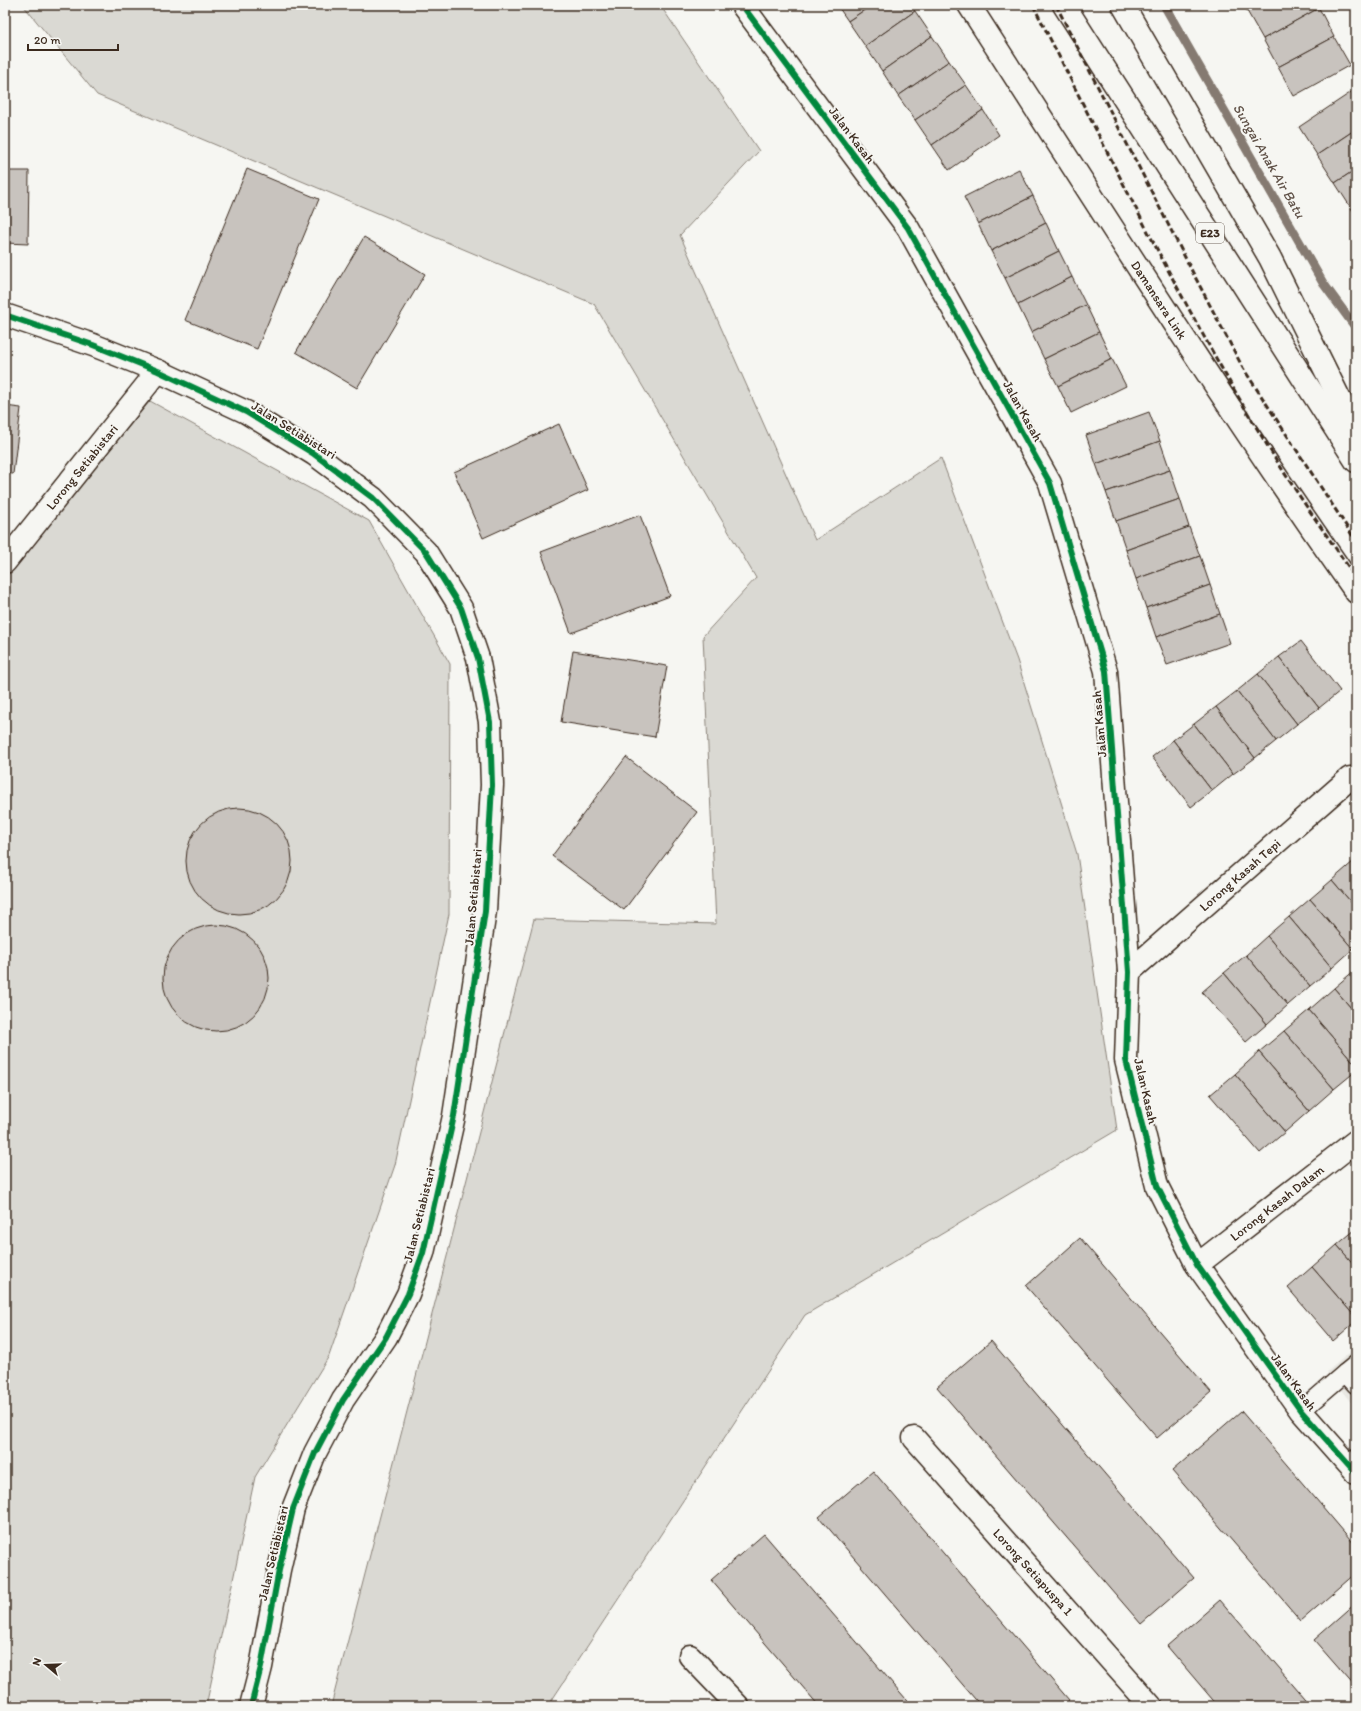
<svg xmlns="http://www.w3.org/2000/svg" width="1361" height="1711" font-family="Itim,sans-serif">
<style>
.built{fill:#e8e7e2}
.green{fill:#dad9d3;stroke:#8a8278}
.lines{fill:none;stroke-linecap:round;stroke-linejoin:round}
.stream{stroke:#857a71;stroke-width:9}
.building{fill:#c8c3be;stroke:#3b2a1e}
.service-casing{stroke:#3b2a1e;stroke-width:20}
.minor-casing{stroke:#3b2a1e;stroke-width:25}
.motorway-casing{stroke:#3b2a1e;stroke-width:25}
.service{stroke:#f6f6f2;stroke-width:17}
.minor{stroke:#f6f6f2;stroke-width:22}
.motorway{stroke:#f6f6f2;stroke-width:22}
.rail{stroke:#3b2a1e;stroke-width:3;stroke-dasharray:6 3;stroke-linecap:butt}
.cycleway-casing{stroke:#f6f6f2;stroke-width:8}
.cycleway{stroke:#00873e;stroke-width:6}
.labels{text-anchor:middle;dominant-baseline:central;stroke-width:4;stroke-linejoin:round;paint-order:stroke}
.shield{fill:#f6f6f2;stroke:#73675e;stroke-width:1}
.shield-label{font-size:12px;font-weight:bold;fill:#3b2a1e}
.street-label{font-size:13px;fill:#3b2a1e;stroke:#f6f6f2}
.water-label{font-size:14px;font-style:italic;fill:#605248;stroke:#f6f6f2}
</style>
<rect width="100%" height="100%" fill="#f6f6f2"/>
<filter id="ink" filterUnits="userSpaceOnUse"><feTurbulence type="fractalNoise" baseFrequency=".025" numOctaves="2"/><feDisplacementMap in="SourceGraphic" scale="8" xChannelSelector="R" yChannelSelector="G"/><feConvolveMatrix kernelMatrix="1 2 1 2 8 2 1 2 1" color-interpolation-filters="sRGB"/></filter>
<g filter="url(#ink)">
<!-- built -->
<path class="built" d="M1356,1347V1409L1327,1372Z"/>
<!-- green -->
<g class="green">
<path d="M23,5H660L759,151L680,235L815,540L941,458L1017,660L1077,854L1117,1130L805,1315L548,1706H331L534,919L716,924L703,636L756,578L594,304L97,95Z"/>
<path d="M150,401L369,521L450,664L449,914L395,1165L329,1356L255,1477L206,1706H5V578Z"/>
</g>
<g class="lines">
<!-- stream -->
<path class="stream" d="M1164,5L1323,283L1356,328"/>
</g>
<!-- building -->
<g class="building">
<path d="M837,5H872L848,21Z"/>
<path d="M872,5H911L915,11L865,46L848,21Z"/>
<path d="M1244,5H1258L1247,11Z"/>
<path d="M1258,5H1318L1319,8L1263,39L1247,11Z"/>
<path d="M1319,8L1334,37L1278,67L1263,39Z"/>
<path d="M915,11L932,36L882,71L865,46Z"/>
<path d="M932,36L949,61L898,96L882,71Z"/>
<path d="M1334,37L1350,65L1294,96L1278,67Z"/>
<path d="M949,61L966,85L915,120L898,96Z"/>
<path d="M966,85L983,110L932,145L915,120Z"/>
<path d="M1356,89V129L1317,155L1299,127Z"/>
<path d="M983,110L999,135L949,170L932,145Z"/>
<path d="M1356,129V169L1335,183L1317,155Z"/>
<path d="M247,169L319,199L257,349L185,320Z"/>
<path d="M1019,169L1033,196L978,224L964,197Z"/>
<path d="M1356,169V209L1353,211L1335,183Z"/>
<path d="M5,171H29L28,244L5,243Z"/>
<path d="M1033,196L1046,223L991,251L978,224Z"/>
<path d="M1046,223L1059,251L1005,278L991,251Z"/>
<path d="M364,237L425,274L357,388L296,352Z"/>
<path d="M1059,251L1072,277L1018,305L1005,278Z"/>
<path d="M1072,277L1086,305L1031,332L1018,305Z"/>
<path d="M1086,305L1099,332L1044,359L1031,332Z"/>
<path d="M1099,332L1112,359L1058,386L1044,359Z"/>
<path d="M1112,359L1126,386L1071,413L1058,386Z"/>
<path d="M5,406L21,408L13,474L5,473Z"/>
<path d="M1149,412L1160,441L1096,464L1086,435Z"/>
<path d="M559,424L588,490L483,538L454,472Z"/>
<path d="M1160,441L1170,470L1106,492L1096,464Z"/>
<path d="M1170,470L1180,499L1116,521L1106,492Z"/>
<path d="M1180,499L1189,527L1126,550L1116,521Z"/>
<path d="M640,515L670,596L571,633L541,552Z"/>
<path d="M1189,527L1200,556L1136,579L1126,550Z"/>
<path d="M1200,556L1210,585L1146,608L1136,579Z"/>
<path d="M1210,585L1220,614L1156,637L1146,608Z"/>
<path d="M1220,614L1230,643L1167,665L1156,637Z"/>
<path d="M1301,641L1340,691L1319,708L1279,657Z"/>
<path d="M573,651L667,666L655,737L561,722Z"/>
<path d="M1279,657L1319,708L1297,724L1258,674Z"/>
<path d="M1258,674L1297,724L1276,741L1237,691Z"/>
<path d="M1237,691L1276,741L1255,758L1216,707Z"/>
<path d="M1216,707L1255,758L1233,774L1194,724Z"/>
<path d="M1194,724L1233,774L1212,791L1173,740Z"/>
<path d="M1173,740L1212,791L1191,807L1152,757Z"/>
<path d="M626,757L697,812L624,910L552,856Z"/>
<circle cx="239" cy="861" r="53"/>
<path d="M1354,861L1356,863V908L1332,880Z"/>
<path d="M1332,880L1356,908V946L1353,949L1310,899Z"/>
<path d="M1310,899L1353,949L1332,968L1289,917Z"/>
<path d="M1289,917L1332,968L1310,986L1267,936Z"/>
<circle cx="216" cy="978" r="53"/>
<path d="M1267,936L1310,986L1288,1005L1246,955Z"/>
<path d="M1246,955L1288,1005L1267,1024L1224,973Z"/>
<path d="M1356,969V1014L1334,988Z"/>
<path d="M1224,973L1267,1024L1246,1042L1202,992Z"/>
<path d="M1334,988L1356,1014V1065L1309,1010Z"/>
<path d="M1309,1010L1356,1065V1071L1334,1089L1284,1031Z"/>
<path d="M1284,1031L1334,1089L1309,1111L1259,1052Z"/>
<path d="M1259,1052L1309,1111L1285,1132L1235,1074Z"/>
<path d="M1235,1074L1285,1132L1260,1153L1210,1095Z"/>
<path d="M1356,1229V1267L1337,1245Z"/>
<path d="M1080,1238L1211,1392L1157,1438L1026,1286Z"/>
<path d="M1337,1245L1356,1267V1318L1312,1267Z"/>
<path d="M1312,1267L1356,1318V1321L1333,1341L1288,1288Z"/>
<path d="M991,1341L1194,1578L1141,1624L937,1387Z"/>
<path d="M1241,1411L1356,1546V1573L1301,1621L1172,1471Z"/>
<path d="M873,1471L1069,1700L1063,1706H981L819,1517Z"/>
<path d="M764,1534L912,1706H819L711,1580Z"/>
<path d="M1220,1600L1311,1706H1218L1167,1646Z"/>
<path d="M1356,1603V1688L1314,1640Z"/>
</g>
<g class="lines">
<defs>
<g id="service">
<path d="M1356,1364L1345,1373L1356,1385"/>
<path d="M1301,1411L1345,1373"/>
</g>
<g id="minor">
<path d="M742,5L908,228L1050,483L1106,671L1129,972L1126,1060L1157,1186L1197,1265L1301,1411L1356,1473"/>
<path d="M5,315L93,345L158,371L246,412L314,454L373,498L426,552L461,608L478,658L490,722L492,785L485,911L454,1116L423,1253L408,1294L386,1337L343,1400L315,1453L293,1509L279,1570L261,1667L251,1706"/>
<path d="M5,562L158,371"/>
<path d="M1129,972L1350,778"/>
<path d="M1197,1265L1356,1141"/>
<path d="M914,1438L1151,1706"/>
<path d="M690,1656L738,1706"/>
</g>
<g id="motorway">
<path d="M969,5C1096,202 1221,400 1356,592"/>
<path d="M1064,5L1356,461"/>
<path d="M1123,5L1270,258L1356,432"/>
</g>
</defs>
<!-- service casing -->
<use href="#service" class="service-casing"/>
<!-- minor casing -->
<use href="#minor" class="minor-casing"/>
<!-- motorway casing -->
<use href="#motorway" class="motorway-casing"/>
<!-- service -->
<use href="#service" class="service"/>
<!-- minor -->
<use href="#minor" class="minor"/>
<!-- motorway -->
<use href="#motorway" class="motorway"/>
<!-- rail -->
<g class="rail">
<path d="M1033,5C1114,164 1191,326 1287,477C1309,511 1333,544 1356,578"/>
<path d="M1056,5L1193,273L1243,368L1356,541"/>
</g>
<defs>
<g id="cycleway">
<path d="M742,5L908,228L1050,483L1106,671L1129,972L1126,1060L1157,1186L1197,1265L1301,1411L1356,1473"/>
<path d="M5,315L93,345L158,371L246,412L314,454L373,498L426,552L461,608L478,658L490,722L492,785L485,911L454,1116L423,1253L408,1294L386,1337L343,1400L315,1453L293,1509L279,1570L261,1667L251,1706"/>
</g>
</defs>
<!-- cycleway casing -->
<use href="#cycleway" class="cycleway-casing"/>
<!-- cycleway -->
<use href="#cycleway" class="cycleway"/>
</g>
</g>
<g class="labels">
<!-- shield labels -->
<rect class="shield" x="1196" y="223" width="28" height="20" rx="3"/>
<g class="shield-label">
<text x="1210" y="233">E23</text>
</g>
<!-- street labels -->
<g class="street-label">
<text transform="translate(852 135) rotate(53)">Jalan Kasah</text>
<text transform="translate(1159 300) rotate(57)">Damansara Link</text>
<text transform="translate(1023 411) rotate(61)">Jalan Kasah</text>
<text transform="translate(294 430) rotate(32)">Jalan Setiabistari</text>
<text transform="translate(82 467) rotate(-51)">Lorong Setiabistari</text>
<text transform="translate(1099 724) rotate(-95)">Jalan Kasah</text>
<text transform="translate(1240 875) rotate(-41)">Lorong Kasah Tepi</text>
<text transform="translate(473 897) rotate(-85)">Jalan Setiabistari</text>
<text transform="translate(1146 1091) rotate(77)">Jalan Kasah</text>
<text transform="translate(1277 1203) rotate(-38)">Lorong Kasah Dalam</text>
<text transform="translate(419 1215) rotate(-76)">Jalan Setiabistari</text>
<text transform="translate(1294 1382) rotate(54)">Jalan Kasah</text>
<text transform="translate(273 1553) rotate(-77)">Jalan Setiabistari</text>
<text transform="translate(1033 1572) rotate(48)">Lorong Setiapuspa 1</text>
</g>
<!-- water labels -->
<g class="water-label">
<text transform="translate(1269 161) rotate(60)">Sungai Anak Air Batu</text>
</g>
</g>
<!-- margin -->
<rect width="1361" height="1711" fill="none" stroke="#f6f6f2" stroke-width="20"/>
<rect x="10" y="10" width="1341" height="1691" fill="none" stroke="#3b2a1e" stroke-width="1.5" filter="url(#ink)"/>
<!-- north arrow -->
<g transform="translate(46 1665) rotate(289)" stroke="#f6f6f2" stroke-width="3" paint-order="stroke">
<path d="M0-3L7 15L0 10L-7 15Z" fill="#3b2a1e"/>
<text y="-6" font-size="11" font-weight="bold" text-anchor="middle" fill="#3b2a1e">N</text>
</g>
<!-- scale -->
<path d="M28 44v6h90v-6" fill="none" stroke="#3b2a1e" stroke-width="2"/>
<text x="34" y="44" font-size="12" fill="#3b2a1e" stroke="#f6f6f2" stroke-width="3" paint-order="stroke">20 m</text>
</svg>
